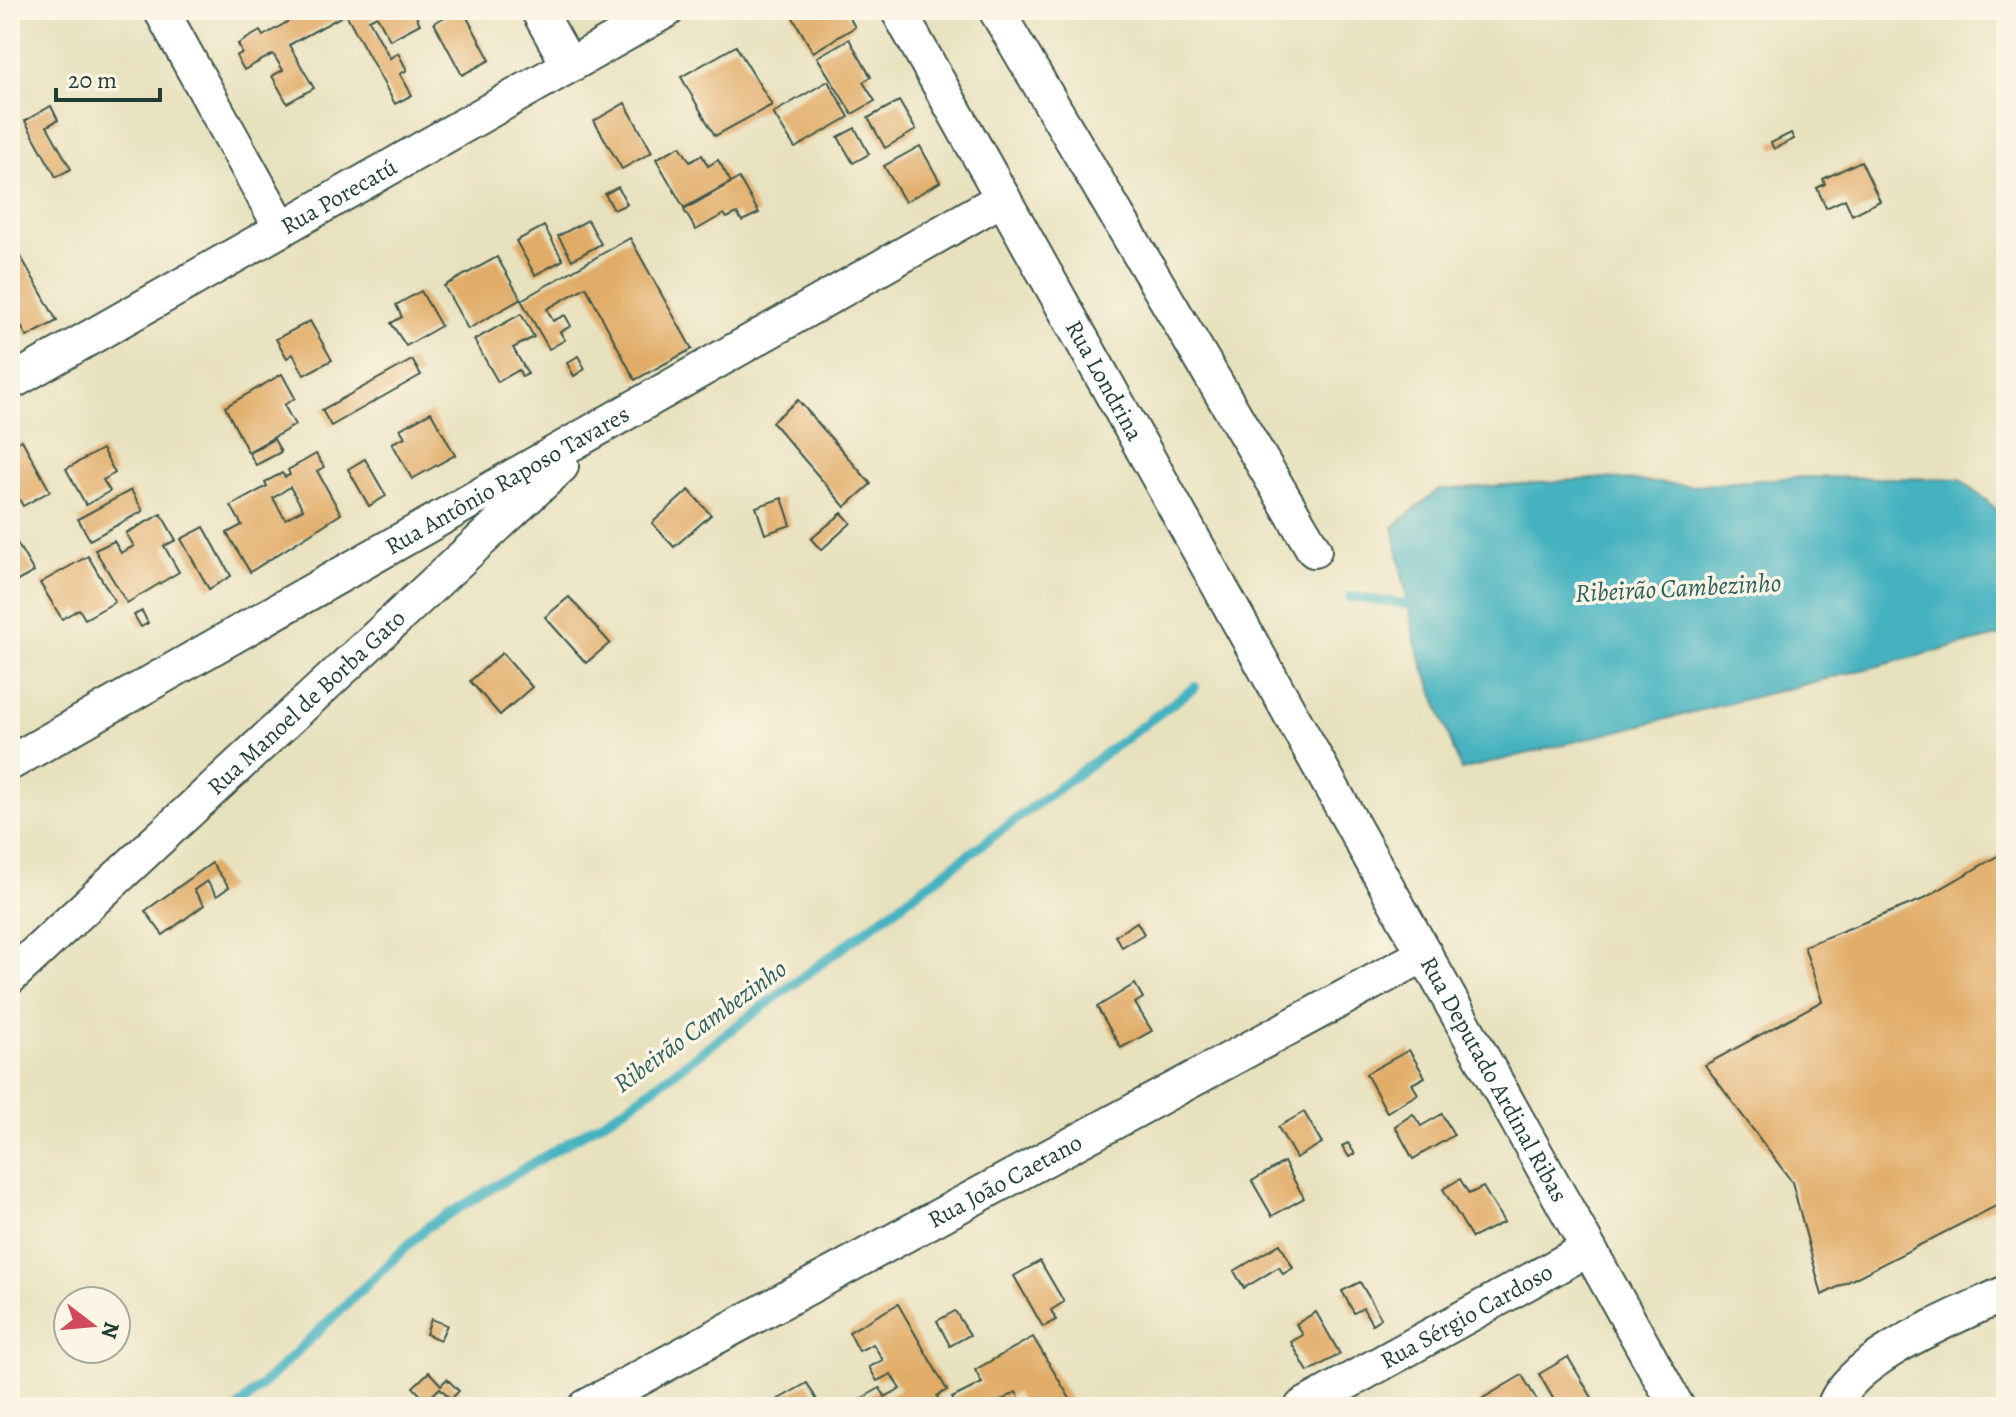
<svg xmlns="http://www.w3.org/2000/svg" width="2016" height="1417" font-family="Alegreya,serif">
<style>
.water{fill:#44b2c0;stroke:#32787a;stroke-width:2}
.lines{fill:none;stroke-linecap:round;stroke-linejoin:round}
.stream{stroke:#44b2c0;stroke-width:10}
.building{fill:#e1ac67;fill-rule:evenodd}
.minor-casing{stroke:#3d5649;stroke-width:38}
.minor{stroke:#fff;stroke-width:34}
.labels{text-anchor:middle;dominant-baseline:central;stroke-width:7;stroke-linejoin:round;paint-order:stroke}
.street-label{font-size:24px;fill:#1f3d34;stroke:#fcf5e5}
.water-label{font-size:26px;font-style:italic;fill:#2a605e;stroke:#fcf5e5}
</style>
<rect width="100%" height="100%" fill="#fcf5e5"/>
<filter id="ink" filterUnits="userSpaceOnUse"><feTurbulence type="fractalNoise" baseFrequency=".0125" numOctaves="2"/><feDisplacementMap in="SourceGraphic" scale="16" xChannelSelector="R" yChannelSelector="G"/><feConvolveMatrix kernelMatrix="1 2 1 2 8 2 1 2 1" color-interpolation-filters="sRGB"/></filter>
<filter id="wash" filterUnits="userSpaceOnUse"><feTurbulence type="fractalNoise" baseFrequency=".006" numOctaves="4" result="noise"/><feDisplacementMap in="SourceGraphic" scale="32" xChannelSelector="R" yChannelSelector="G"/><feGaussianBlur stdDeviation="1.8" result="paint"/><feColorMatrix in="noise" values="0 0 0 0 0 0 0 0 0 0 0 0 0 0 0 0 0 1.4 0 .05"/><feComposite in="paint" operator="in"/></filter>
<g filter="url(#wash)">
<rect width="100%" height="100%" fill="#e8e1be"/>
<!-- water -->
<path class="water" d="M1796,477L1960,479L2006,517V634L1461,770L1416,645L1393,527L1438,490L1605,478L1691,486Z"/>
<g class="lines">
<!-- stream -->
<g class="stream">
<path d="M1350,597L1421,606"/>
<path d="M239,1407L427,1227L627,1107L1195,687"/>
</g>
</g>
<g id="blocks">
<!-- building -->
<g class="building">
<path d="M298,10H344L346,14L289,45L314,88L287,103L272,76L283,70L273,54L244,70L236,56L242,53L238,44L260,31L263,36L301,14Z"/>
<path d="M354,10H413L420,24L390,40L377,16L369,20L390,58L398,53L407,70L400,74L412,95L395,104L346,14Z"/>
<path d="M457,10H463L490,60L462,75L434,23Z"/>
<path d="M797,10H845L855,27L813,52L791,14Z"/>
<path d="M849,39L871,77L863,82L875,101L852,114L817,57Z"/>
<path d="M736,46L772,105L715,136L681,77Z"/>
<path d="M828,81L849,117L795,148L773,113Z"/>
<path d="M899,101L916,130L885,148L868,118Z"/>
<path d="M625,103L652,152L622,169L594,121Z"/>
<path d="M51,106L58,120L47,126L71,169L56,177L25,121Z"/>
<path d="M855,128L869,154L853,163L838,137Z"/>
<path d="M1791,133L1794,139L1774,149L1771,143Z"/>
<path d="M680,146L690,162L702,155L708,166L718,160L731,182L684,208L656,159Z"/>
<path d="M920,146L940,182L905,202L884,166Z"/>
<path d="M1861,161L1880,201L1852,215L1845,199L1826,208L1817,188L1825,184L1823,179Z"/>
<path d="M739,178L759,213L742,221L737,213L727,218L724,214L696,230L684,210Z"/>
<path d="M618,187L627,204L614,210L605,194Z"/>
<path d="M588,220L601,244L572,260L558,236Z"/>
<path d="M544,226L563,260L535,275L516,241Z"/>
<path d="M630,238L692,349L635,380L586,287L547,309L553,321L565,315L571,326L560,332L565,340L549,349L521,300Z"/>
<path d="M15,246L57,321L27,337L10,306V249Z"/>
<path d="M497,257L521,299L468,329L444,286Z"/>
<path d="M421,291L441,326L406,346L391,323L402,317L396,305Z"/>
<path d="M521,314L534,337L513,348L528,374L522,377L519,370L498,382L474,340Z"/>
<path d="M310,321L332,360L304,375L293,354L287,358L276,339Z"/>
<path d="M578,356L585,369L574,376L567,363Z"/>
<path d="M412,360L421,375L331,426L322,410Z"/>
<path d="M282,374L295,398L284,405L295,425L248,452L225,407Z"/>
<path d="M798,400L871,484L845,507L772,422Z"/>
<path d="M431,412L455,455L412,479L392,443L405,437L400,429Z"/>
<path d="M274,439L281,452L256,465L249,453Z"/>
<path d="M22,440L50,491L23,506L10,483V447Z"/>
<path d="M102,449L115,473L103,480L110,491L86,505L66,469Z"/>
<path d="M316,454L324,467L317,471L341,514L250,572L227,533L242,525L231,506L267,486L265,482L282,473L285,477L290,475L288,470ZM290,487L303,509L285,519L273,498Z"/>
<path d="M365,459L386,496L369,506L348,469Z"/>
<path d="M131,490L143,511L90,540L78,519Z"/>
<path d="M689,490L711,515L674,547L652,523Z"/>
<path d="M782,498L791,525L765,534L756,507Z"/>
<path d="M842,513L851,523L821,550L811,539Z"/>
<path d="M161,514L176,540L164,546L179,572L127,603L95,550L114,541L121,553L134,546L126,533Z"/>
<path d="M204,527L231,576L209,589L181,539Z"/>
<path d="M10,531L34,572L10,585Z"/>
<path d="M88,556L115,602L85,619L79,609L62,619L40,583Z"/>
<path d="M569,597L610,643L586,663L545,617Z"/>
<path d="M142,611L148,623L141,627L134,615Z"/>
<path d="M502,653L532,687L500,715L470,681Z"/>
<path d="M2001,854L2006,861V1201L1822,1295L1792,1182L1705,1065L1822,1001L1804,946L1921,900Z"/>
<path d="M212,863L229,887L217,896L207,881L194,890L204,905L163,935L145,911Z"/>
<path d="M1137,922L1144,934L1122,947L1115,936Z"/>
<path d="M1135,984L1143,998L1135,1003L1152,1031L1121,1048L1097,1007Z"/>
<path d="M1409,1050L1425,1077L1412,1084L1418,1094L1387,1112L1366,1074Z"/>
<path d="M1304,1112L1322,1143L1296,1158L1278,1127Z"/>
<path d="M1413,1114L1421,1126L1442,1114L1454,1135L1413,1159L1395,1126Z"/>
<path d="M1348,1143L1355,1154L1349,1157L1342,1146Z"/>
<path d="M1284,1162L1304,1198L1272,1216L1252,1181Z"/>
<path d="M1460,1179L1469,1194L1483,1187L1504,1222L1472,1238L1443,1189Z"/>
<path d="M1280,1244L1293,1268L1283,1274L1279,1267L1244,1288L1234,1271Z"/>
<path d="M1040,1261L1064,1302L1051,1310L1056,1320L1043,1327L1014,1276Z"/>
<path d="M1360,1282L1381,1318L1372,1324L1363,1308L1354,1313L1342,1291Z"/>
<path d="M898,1304L947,1390L937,1396L943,1407H846L880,1388L885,1397L900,1389L891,1374L877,1381L869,1367L883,1360L873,1344L859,1351L849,1332Z"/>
<path d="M955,1311L970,1335L950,1346L937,1321Z"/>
<path d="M1316,1312L1340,1354L1308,1372L1291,1342L1303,1335L1296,1324Z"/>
<path d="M431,1319L447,1325L440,1340L426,1334Z"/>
<path d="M1033,1337L1072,1402L1061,1407H1025L1016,1392L990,1407H957L952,1398L982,1383L975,1370Z"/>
<path d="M1568,1357L1594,1401L1585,1407L1582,1404L1558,1407L1539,1374Z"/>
<path d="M429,1372L441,1385L447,1379L459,1391L451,1399L440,1388L426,1401L413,1387Z"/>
<path d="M1522,1375L1541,1407H1508L1504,1400L1493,1407H1483L1480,1400Z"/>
<path d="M807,1383L821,1407H782L777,1400Z"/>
</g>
</g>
</g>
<g filter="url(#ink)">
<use href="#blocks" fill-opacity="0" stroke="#3d5649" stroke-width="2"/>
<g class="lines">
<defs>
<g id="minor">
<path d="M161,10L282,229"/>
<path d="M538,10L569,65"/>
<path id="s1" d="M898,10L1677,1407"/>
<path d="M996,10L1314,550"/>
<path id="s2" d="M10,383L667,10"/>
<path id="s3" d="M10,763L1003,198"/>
<path id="s4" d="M10,977L561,466"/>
<path id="s5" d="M586,1407L1425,954"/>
<path id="s6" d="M1302,1407L1588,1249"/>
<path d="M1834,1407C1850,1357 1960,1315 2006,1293"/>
</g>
</defs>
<!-- minor casing -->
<use href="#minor" class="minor-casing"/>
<!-- minor -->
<use href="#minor" class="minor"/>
</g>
</g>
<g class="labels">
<!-- street labels -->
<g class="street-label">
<text stroke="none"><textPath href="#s2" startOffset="378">Rua Porecatú</textPath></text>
<text stroke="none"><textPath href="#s1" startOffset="424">Rua Londrina</textPath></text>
<text stroke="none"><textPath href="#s3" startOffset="572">Rua Antônio Raposo Tavares</textPath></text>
<text stroke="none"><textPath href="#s4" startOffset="404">Rua Manoel de Borba Gato</textPath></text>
<text stroke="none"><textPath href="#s1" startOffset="1224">Rua Deputado Ardinal Ribas</textPath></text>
<text stroke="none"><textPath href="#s5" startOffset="476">Rua João Caetano</textPath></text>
<text stroke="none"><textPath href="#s6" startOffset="188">Rua Sérgio Cardoso</textPath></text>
</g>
<!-- water labels -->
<g class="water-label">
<text transform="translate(1678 588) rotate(-3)">Ribeirão Cambezinho</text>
<text transform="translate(700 1026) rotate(-36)">Ribeirão Cambezinho</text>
</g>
</g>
<!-- margin -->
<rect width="2016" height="1417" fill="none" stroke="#fcf5e5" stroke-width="40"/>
<!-- north arrow -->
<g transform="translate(92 1325) rotate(106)"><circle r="38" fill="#fcf5e5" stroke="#a4ab9e" stroke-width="2"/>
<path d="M0-6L14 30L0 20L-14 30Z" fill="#d1495b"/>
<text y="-12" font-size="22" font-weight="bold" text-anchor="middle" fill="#1f3d34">N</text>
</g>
<!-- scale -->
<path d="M56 88v12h104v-12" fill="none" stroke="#1f3d34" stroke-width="4"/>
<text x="68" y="88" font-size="24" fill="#1f3d34" stroke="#fcf5e5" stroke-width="6" paint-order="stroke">20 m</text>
</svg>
